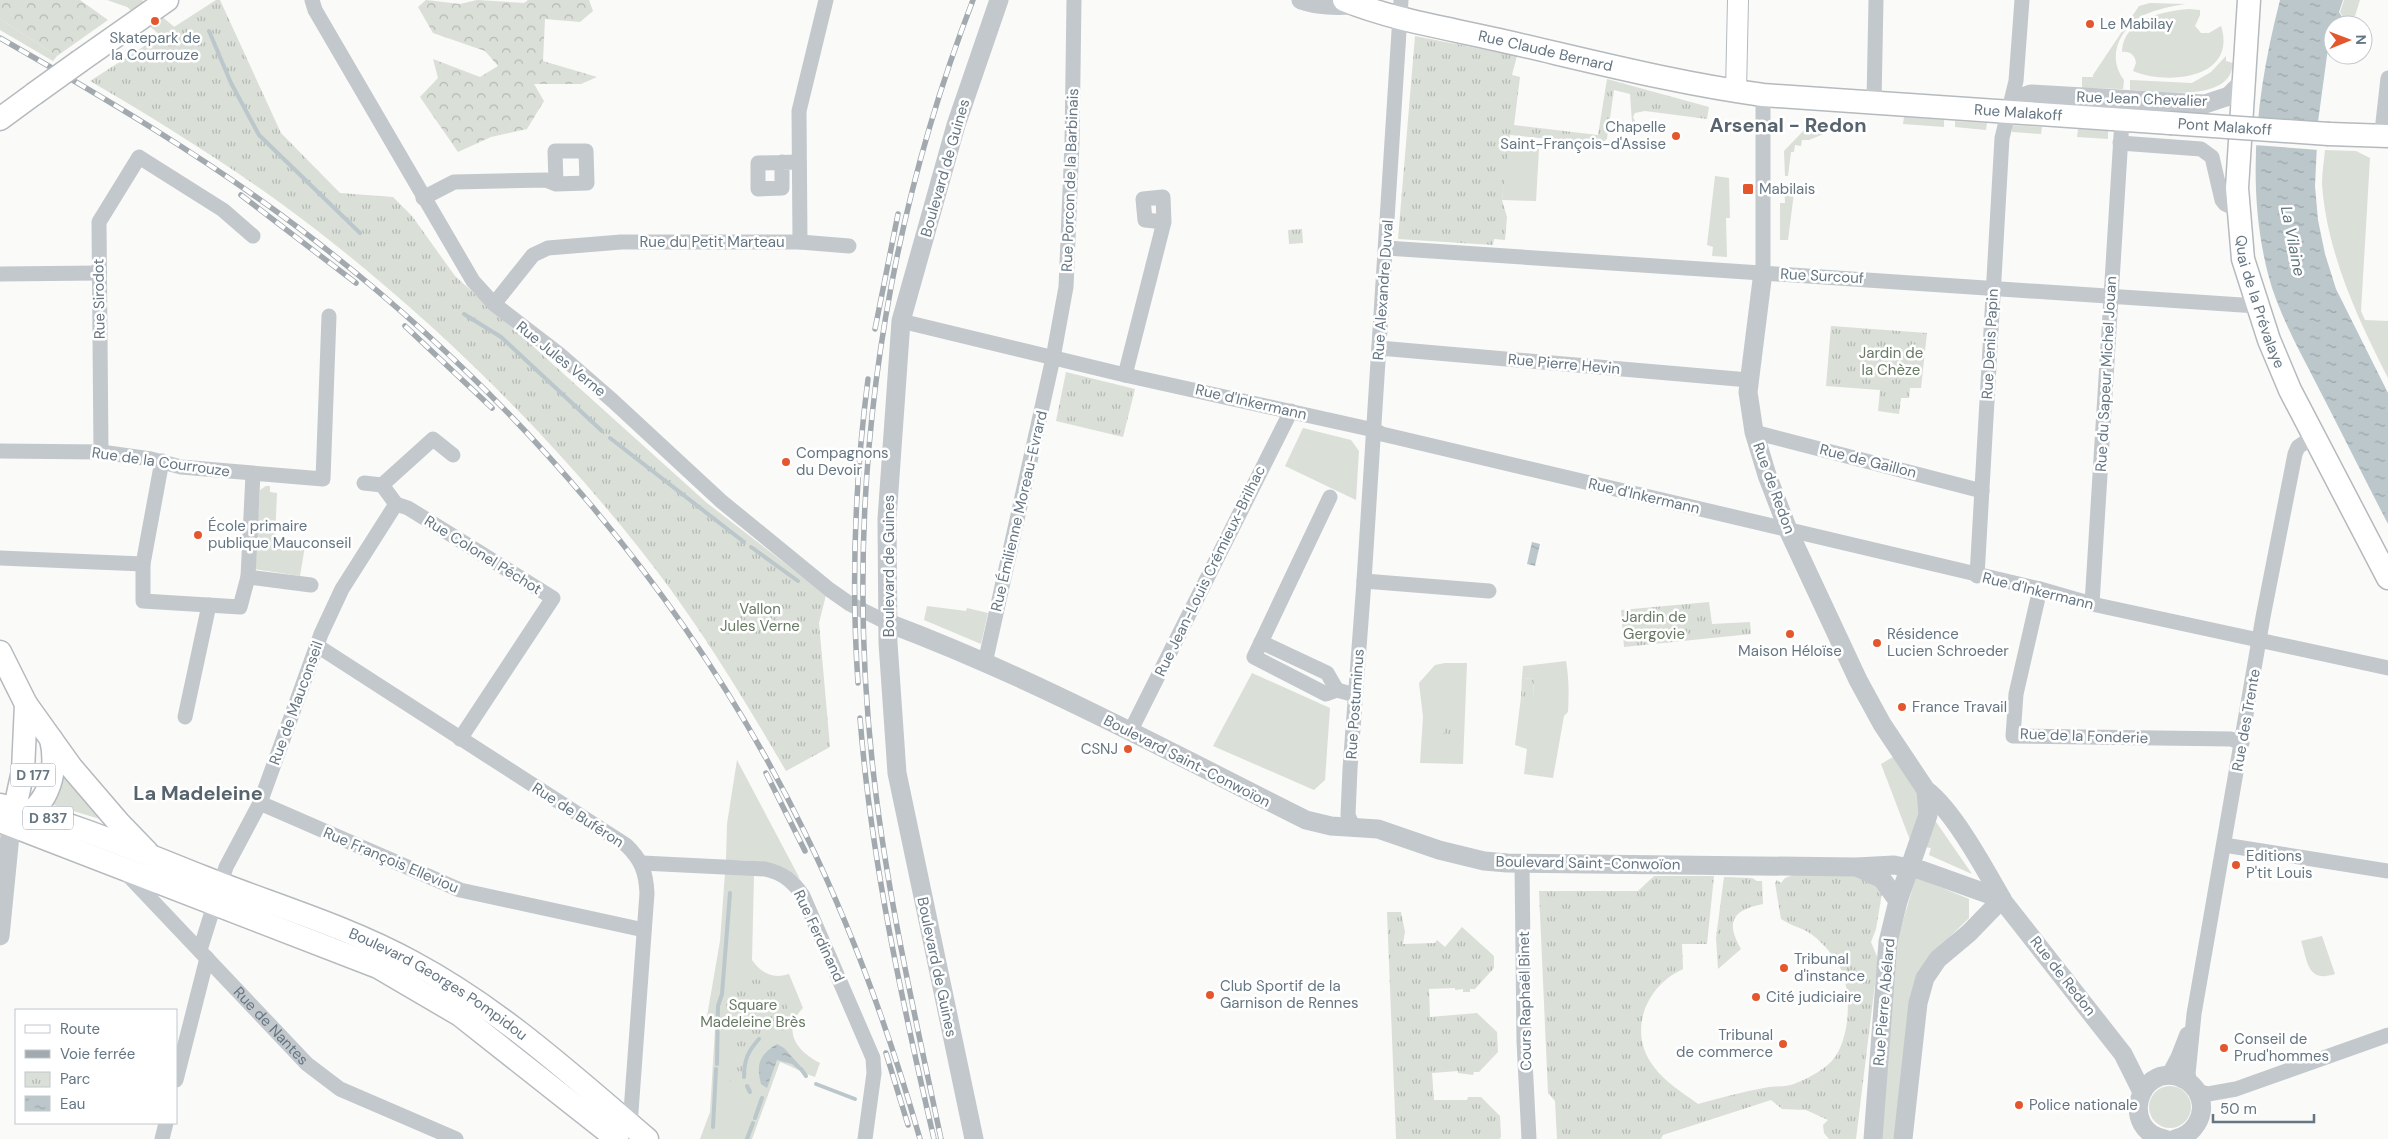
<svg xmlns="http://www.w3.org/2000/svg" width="2388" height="1139" font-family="'DM Sans',sans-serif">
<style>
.green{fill:#dadfd7}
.forest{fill:url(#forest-crowns)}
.park{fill:url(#park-tufts)}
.water{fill:url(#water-ripples)}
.pier{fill:#fafaf8}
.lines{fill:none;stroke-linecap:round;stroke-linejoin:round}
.stream{stroke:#bbc7cb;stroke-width:4}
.secondary-casing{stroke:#b3babf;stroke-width:22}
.primary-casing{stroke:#b5babe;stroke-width:25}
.minor{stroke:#c3c8cc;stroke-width:15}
.tertiary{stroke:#c3c8cc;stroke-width:19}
.secondary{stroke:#fff;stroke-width:20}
.primary{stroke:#fff;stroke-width:22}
.rail-casing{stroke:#a2aab0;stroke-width:5.5}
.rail{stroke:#fff;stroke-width:4;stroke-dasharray:11;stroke-linecap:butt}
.primary-bridge-casing{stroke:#b5babe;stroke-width:25;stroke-linecap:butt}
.primary-bridge{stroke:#fff;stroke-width:22}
.poi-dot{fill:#e4572e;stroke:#fff;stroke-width:2}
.labels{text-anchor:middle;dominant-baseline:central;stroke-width:5;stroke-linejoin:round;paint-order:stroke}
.shield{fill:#fff;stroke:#939fa8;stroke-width:1}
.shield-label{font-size:14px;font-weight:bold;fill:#657683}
.poi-label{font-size:15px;fill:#657683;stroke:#fff;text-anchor:start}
.street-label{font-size:15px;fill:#657683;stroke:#fff}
.park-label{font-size:15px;fill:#687a64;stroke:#fff}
.water-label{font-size:16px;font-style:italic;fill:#60757c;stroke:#fff}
.district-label{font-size:20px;font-weight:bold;fill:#57646e;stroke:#fff}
</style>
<defs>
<pattern id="forest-crowns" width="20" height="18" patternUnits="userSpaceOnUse" patternTransform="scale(1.25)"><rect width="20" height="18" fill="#dadfd7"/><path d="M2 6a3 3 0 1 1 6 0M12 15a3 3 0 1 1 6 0" fill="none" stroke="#b4b9b4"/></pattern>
<pattern id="park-tufts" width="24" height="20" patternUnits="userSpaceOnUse" patternTransform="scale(1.25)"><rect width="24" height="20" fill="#dadfd7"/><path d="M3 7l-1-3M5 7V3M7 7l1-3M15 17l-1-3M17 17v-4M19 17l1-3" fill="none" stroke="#b4b9b4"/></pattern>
<pattern id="water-ripples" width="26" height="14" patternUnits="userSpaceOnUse" patternTransform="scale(1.25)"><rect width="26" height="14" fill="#bbc7cb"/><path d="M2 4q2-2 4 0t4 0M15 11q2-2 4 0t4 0" fill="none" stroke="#9ca6aa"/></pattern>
</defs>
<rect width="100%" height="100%" fill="#fafaf8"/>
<!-- green -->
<g class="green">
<path d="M107,0H142L184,35L174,47L127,7Z"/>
<path d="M2344,0H2360L2355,16L2345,20L2340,12Z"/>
<path d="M2150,3L2186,4C2172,6 2157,9 2144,15C2120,28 2106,56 2124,80L2123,89L2082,88V77H2093V75L2139,6Z"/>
<path d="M2189,9L2200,10V15L2195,26L2201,33H2209L2221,26L2222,29C2235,80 2165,85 2133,71L2136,63C2135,55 2130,51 2122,52C2123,19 2163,11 2189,9Z"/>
<path d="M0,19L57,56L53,61L0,30Z"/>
<path d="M2226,56V61L2233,63C2231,104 2158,91 2130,90V80L2192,83L2211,72Z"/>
<path d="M1904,117L1944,120V127L1903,124Z"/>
<path d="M1955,121L1987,123L1986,130L1955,127Z"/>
<path d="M2012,125L2042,127L2041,134L2012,132Z"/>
<path d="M1807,127L1827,128L1826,133L1809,140H1802L1801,146L1795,145L1794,152H1791L1788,176H1785L1784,151Z"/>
<path d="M2078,129L2108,131V139L2077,137Z"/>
<path d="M1539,149L1536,201L1502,200L1507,151Z"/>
<path d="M2325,150L2356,151L2370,158L2361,311L2365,320L2388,321V378C2357,317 2327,253 2322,184C2322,173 2324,161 2325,150Z"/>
<path d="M1715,176L1729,178L1730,218H1726L1727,257L1712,256L1713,247L1707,245Z"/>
<path d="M1784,185H1795L1788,240H1780V203H1785Z"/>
<path d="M1303,428L1351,440L1359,451L1356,500L1285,466Z"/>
<path d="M266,486H270V492L277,493L275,538L306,540L300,576L254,569L260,490Z"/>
<path d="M927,606L966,611L967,608L988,613L981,644L924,620Z"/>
<path d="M1566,661C1569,679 1569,694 1568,712L1564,716L1553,778L1524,774L1527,749L1515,745L1521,697H1533L1534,679L1522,678L1523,666Z"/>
<path d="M1445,663H1467L1463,764L1420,763L1423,717L1419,683L1435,665Z"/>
<path d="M1252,673L1330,708L1325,780L1314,790L1213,746Z"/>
<path d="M44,739L113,823L37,800Z"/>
<path d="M1893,757L1921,796L1922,806L1910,840L1881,764Z"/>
<path d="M737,760L800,879C778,861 754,860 726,860L727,824Z"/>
<path d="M1934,819L1972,874L1929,855L1931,848L1925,847Z"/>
<path d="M725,873L754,875L752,960C762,974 773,979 789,974L803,1008C781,1031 797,1051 820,1063L815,1077C802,1073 792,1066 780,1062L752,1139H700L710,1112L715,1029L705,1028L720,941Z"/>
<path d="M1916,877L1969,899V918L1932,954L1896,1139H1881L1891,961Z"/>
<path d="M2322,936L2335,974C2307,983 2308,962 2301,941Z"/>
<circle cx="2170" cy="1107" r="21"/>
</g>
<!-- forest -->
<g class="forest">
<path d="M0,0H80L108,20L57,56L0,19Z"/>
<path d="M426,0L460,4L477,0L524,3L528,0H589L593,11L580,22L545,19L543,61L597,77L581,84H534L544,101L527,129L491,137L458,152L420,97L438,78L433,59L480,77L498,66L485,51L433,33L418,7Z"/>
</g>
<!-- park -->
<g class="park">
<path d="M216,0H220L281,133L340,193L393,197L412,216L455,276L707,503L826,595L819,623L830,747L786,771C750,709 713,648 671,590C565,446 423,307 279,202C218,158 155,119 90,81Z"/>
<path d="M1415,36L1517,56L1512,75L1520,77L1514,125L1598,135L1607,79L1709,107L1707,119L1645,111L1635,113L1633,117L1636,123L1632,122L1630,94L1614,90L1607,139L1600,144L1510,135L1502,200L1507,217L1505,240L1494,239L1493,245L1398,239Z"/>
<path d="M1302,229L1303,243L1289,244L1288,230Z"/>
<path d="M1831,326L1927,333L1921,388H1910L1909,398H1901L1899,414L1878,411L1880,390L1826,386Z"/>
<path d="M1066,372L1135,389L1123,437L1056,421Z"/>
<path d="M1709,602L1712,624L1750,622L1751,634L1624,647L1621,610Z"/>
<path d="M1522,678L1534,679L1533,697H1521Z"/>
<path d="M1447,725L1461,727L1452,749L1439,744Z"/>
<path d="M1799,873L1857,874L1883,887L1876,929L1871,942L1878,959L1856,1139H1829L1824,1133L1823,1125L1828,1120L1806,1110L1782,1109L1771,1100L1663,1135L1661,1139H1557L1555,1101L1548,1093L1539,891H1638L1654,876H1714L1707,944H1682L1683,969C1645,986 1627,1033 1654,1067C1665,1082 1683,1093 1698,1104C1720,1098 1742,1092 1764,1088C1774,1086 1785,1087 1794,1084C1809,1078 1829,1068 1837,1054C1851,1030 1852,985 1837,962C1830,951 1819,939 1808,932C1799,927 1790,925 1781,919L1775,883L1777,880L1781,883L1785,878Z"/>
<path d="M1724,877L1752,878L1757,881H1762L1763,904C1733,910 1725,921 1741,949L1718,969L1716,938Z"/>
<path d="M1387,912H1401L1405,932L1403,944L1435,943L1437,940L1445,947L1462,927L1494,956V968L1475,989H1470V992H1463V989L1455,990V988L1429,989L1430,1017L1477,1013L1497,1032L1498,1052L1479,1072H1474L1473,1075L1458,1073V1071L1432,1073L1434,1100H1467L1468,1097H1481L1500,1116L1501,1137L1499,1139H1396Z"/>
<path d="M758,979C765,985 774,989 781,995C789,1003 791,1024 782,1031C762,1048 745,1045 751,1079L730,1082L735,1025L742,1013L726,1006C731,990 743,982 758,979Z"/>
</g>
<!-- water -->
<g class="water">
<path d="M2280,0H2343L2339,12L2344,20L2343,25H2333V48H2328L2318,122L2315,186L2318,220L2325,254L2336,289L2388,393V524C2364,478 2341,431 2317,385C2299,349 2278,313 2268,274C2245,184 2257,89 2280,0Z"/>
<path d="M1532,542L1540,544L1535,566L1527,564Z"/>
<path d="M777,1044L784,1048L803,1069L799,1070L792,1064L777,1060L767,1088L761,1084C756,1064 759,1055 777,1044Z"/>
</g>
<!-- pier -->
<path class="pier" d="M2257,118L2320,122L2319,150L2254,145Z"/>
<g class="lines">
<!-- stream -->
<g class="stream">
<path d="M209,31L231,83L259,135L360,233"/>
<path d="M464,314L501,337L602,431"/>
<path d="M610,438L744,542"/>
<path d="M751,547L798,581"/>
<path d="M717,1064L718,1006L722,994L730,893"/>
<path d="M801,1069L806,1076"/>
<path d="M744,1077C744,1060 748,1051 759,1039"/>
<path d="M816,1084L855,1099"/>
<path d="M747,1086L750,1092"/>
<path d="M755,1118L762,1098"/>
<path d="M713,1127L716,1069"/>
<path d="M747,1139L753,1123"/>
</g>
<defs>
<path id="secondary" d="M1736,91L1738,0"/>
<g id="primary">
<path id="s2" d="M1344,0C1393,20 1447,28 1499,40C1587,60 1674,83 1763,95L2170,123"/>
<path id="s3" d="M2249,0L2237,188L2243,259L2269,340L2290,390L2388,578"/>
<path d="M80,61L167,0"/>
<path d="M0,119L34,94"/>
<path d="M2329,134L2388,136"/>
<path d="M0,652L26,704L23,771L12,821"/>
<path d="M26,704L71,767L119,823L147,852"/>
<path id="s4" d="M0,805C69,821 137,851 203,877C273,905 346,926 412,962C500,1009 572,1075 647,1139"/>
<path d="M20,819C50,804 58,769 51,739"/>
<path d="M0,821L378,967L460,1015L617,1139"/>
</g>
</defs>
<!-- secondary casing -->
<use href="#secondary" class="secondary-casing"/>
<!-- primary casing -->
<use href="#primary" class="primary-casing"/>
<!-- minor -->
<g class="minor">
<path d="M312,0L315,10L473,281L494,304L559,354L613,401L721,501L830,590L850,604L888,623"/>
<path d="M1874,102L1876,0"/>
<path d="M2382,131L2388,78"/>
<path d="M2120,143L2201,149L2212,157L2222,200L2225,204L2238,210"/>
<path d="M782,162V188L758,189V163L799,162"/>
<path d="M423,198L454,182L546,180L556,184L587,183L586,151H555L556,184"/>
<path d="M800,242L849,246"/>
<path d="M1386,248L2257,306"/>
<path d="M1763,272V95"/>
<path d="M0,274L99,273"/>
<path d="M494,304L533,255L548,248L621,242H800L799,111L826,0"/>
<path d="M901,321L1125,375L1374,430L1382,434L2040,589L2092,604L2388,668"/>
<path d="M1379,348L1749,380"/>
<path d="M1125,375L1164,222L1163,197L1143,199L1145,220L1164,222"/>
<path d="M1754,432L1982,491"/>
<path d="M0,451L101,452L151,459L181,467L323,479L329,316"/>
<path d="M101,452L99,222L139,157L223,210L253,236"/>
<path d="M162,461L143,564V601L240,607L248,577L311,585"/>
<path d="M364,483L382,485L396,504"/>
<path d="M382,485L433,439L453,455"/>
<path d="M1330,497L1254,657L1326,694L1337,690L1355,695"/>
<path d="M396,504L408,508L553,598L460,739"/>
<path d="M0,558L143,564"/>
<path d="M1977,576L2002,138L2016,81L2022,0"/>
<path d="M248,577L253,474"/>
<path d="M1364,581L1489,591"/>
<path d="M2040,589L2016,694L2013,736L2231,739L2242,743"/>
<path d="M2092,604L2122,120"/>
<path d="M1261,642L1327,673L1337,690"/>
<path d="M316,645L626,845C641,859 646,872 647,893L629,1139"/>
<path d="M985,663L1053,358L1066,287L1072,143L1074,0"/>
<path d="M185,717L209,605"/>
<path d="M1130,732L1291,411"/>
<path d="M260,803L460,890L644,930"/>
<path d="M1353,827L1348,815L1350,769L1364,581L1401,0"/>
<path d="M2224,845L2388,871"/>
<path d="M642,863L765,869C783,873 793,881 803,896L873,1058L874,1073L865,1139"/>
<path d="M1522,864L1524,1041L1529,1139"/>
<path id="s1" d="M125,872L307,1064L340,1089L456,1139"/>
<path d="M200,950L226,867L260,803L321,634L342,589L396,504"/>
<path d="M2168,1076L2178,1057L2187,1034"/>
<path d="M176,1080L207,958"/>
<path d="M2190,1083L2188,1074L2194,1014L2263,617L2295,454L2298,447L2314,436"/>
<path d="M2197,1091L2208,1094L2236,1089L2388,1035"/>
<path d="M162,1139L166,1123"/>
</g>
<!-- tertiary -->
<g class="tertiary">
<path d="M1301,0C1319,6 1335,6 1355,5"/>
<path d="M2008,112L2017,108L2023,97L2031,94L2205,104L2229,96L2245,80"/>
<path d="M1763,272L1748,392L1754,432L1767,475L1788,530L1858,680L1882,724L1926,790C1953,810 1985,869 2002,899"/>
<path d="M888,623C1032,677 1168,751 1306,820L1331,826L1378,829L1439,850L1484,861L1507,863L1856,867L1894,865L1921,870L2002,899"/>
<path d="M1859,868L1882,879L1898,901"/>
<path d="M1995,891L2123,1054L2142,1092"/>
<path d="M0,936L11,825"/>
<path d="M974,1139L897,773L888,643L887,519L901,321L956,125L999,0"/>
<path d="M1873,1139L1888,942L1898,901L1928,815L1926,790"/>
<path d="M1903,1139L1918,1003L1925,978L1938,959L1969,933L2002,899"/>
<path d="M2165,1139C2120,1131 2137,1064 2179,1077C2189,1081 2197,1088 2200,1098C2206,1117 2193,1135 2175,1139"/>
</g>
<!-- secondary -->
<use href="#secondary" class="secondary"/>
<!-- primary -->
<use href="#primary" class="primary"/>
<defs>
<g id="rail">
<path d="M0,38C103,97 205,157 300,229C510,388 690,596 805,833C853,931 890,1034 920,1139"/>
<path d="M241,195L356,283"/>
<path d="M405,326L492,408"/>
<path d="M875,329L898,214"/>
<path d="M858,683C851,582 855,480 868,379"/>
<path d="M860,718C871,860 902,1001 934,1139"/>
<path d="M766,773L805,851"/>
<path d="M886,1053L908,1125"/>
<path d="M941,1139C916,1020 888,900 874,778C843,514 877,248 973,0"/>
</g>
</defs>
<!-- rail casing -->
<use href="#rail" class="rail-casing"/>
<!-- rail -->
<use href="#rail" class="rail"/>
<defs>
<g id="primary-bridge">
<path d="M34,94L80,61"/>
<path id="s5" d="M2170,123L2329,134"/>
</g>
</defs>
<!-- primary-bridge casing -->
<use href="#primary-bridge" class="primary-bridge-casing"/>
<!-- primary-bridge -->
<use href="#primary-bridge" class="primary-bridge"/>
</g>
<!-- markers -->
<g class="poi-dot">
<circle cx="155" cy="21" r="5"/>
<circle cx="2090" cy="24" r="5"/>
<circle cx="1676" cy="136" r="5"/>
<rect x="1742" y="183" width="12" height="12" rx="2.5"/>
<circle cx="786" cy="462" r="5"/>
<circle cx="198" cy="535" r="5"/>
<circle cx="1790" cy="634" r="5"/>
<circle cx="1877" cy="643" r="5"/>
<circle cx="1902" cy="707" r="5"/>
<circle cx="1128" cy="749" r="5"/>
<circle cx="2236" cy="865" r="5"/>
<circle cx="1784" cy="968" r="5"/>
<circle cx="1210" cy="995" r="5"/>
<circle cx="1756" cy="997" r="5"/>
<circle cx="1783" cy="1044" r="5"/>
<circle cx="2224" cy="1048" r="5"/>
<circle cx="2019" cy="1105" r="5"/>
</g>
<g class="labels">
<!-- shield labels -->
<g class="shield">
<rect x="10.5" y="763.5" width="45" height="23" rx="4"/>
<rect x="23" y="806.5" width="50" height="23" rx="4"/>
</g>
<g class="shield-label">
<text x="33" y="775">D 177</text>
<text x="48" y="818">D 837</text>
</g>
<!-- poi labels -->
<g class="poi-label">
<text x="2100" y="24">Le Mabilay</text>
<text x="155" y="38" text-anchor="middle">Skatepark de<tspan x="155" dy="17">la Courrouze</tspan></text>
<text x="1666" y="127" text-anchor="end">Chapelle<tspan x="1666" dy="17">Saint-François-d'Assise</tspan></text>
<text x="1759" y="189">Mabilais</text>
<text x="796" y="453">Compagnons<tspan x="796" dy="17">du Devoir</tspan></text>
<text x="208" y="526">École primaire<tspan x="208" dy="17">publique Mauconseil</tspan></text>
<text x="1887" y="634">Résidence<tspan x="1887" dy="17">Lucien Schroeder</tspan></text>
<text x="1790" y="651" text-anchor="middle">Maison Héloïse</text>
<text x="1912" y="707">France Travail</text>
<text x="1118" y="749" text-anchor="end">CSNJ</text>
<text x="2246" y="856">Editions<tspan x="2246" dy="17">P'tit Louis</tspan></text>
<text x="1794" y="959">Tribunal<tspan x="1794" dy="17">d'instance</tspan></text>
<text x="1220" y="986">Club Sportif de la<tspan x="1220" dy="17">Garnison de Rennes</tspan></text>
<text x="1766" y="997">Cité judiciaire</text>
<text x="1773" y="1035" text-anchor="end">Tribunal<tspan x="1773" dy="17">de commerce</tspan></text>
<text x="2234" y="1039">Conseil de<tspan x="2234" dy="17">Prud'hommes</tspan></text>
<text x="2029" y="1105">Police nationale</text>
</g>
<!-- street labels -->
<g class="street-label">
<text stroke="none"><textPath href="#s2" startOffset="208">Rue Claude Bernard</textPath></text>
<text transform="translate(2142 99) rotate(2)">Rue Jean Chevalier</text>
<text stroke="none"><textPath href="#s2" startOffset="686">Rue Malakoff</textPath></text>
<text stroke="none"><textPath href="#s5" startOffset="55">Pont Malakoff</textPath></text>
<text transform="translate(945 168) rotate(-74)">Boulevard de Guines</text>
<text transform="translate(1070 180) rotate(-88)">Rue Porcon de la Barbinais</text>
<text x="712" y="242">Rue du Petit Marteau</text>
<text transform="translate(1822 276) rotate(3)">Rue Surcouf</text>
<text transform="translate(1383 290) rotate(-86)">Rue Alexandre Duval</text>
<text transform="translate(99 299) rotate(-91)">Rue Sirodot</text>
<text stroke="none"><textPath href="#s3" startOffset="305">Quai de la Prévalaye</textPath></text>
<text transform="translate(1990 344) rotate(-87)">Rue Denis Papin</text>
<text transform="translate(561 359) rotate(39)">Rue Jules Verne</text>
<text transform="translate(1564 364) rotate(5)">Rue Pierre Hevin</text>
<text transform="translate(2106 374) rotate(-87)">Rue du Sapeur Michel Jouan</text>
<text transform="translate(1251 402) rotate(13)">Rue d'Inkermann</text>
<text transform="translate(1868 461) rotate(14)">Rue de Gaillon</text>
<text transform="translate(161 462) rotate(8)">Rue de la Courrouze</text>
<text transform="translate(1774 488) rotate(70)">Rue de Redon</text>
<text transform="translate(1644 496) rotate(13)">Rue d'Inkermann</text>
<text transform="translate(1019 511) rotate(-77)">Rue Émilienne Moreau-Evrard</text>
<text transform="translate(483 555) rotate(32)">Rue Colonel Péchot</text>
<text transform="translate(889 566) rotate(-90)">Boulevard de Guines</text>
<text transform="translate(1210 571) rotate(-64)">Rue Jean-Louis Crémieux-Brilhac</text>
<text transform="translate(2038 591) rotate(14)">Rue d'Inkermann</text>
<text transform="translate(296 703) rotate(-70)">Rue de Mauconseil</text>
<text transform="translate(1355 704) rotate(-86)">Rue Postuminus</text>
<text transform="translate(2246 720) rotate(-80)">Rue des Trente</text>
<text transform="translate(2084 736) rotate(2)">Rue de la Fonderie</text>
<text transform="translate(1187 761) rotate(27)">Boulevard Saint-Conwoïon</text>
<text transform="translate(578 815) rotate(33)">Rue de Buféron</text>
<text transform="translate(391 860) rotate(23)">Rue François Elleviou</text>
<text transform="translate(1588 863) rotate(1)">Boulevard Saint-Conwoïon</text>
<text transform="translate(819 936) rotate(65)">Rue Ferdinand</text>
<text transform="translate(937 967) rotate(78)">Boulevard de Guines</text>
<text transform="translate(2063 976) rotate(52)">Rue de Redon</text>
<text stroke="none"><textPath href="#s4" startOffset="475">Boulevard Georges Pompidou</textPath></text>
<text transform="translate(1525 1001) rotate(-91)">Cours Raphaël Binet</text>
<text transform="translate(1884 1002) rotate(-85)">Rue Pierre Abélard</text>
<text stroke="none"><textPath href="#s1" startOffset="212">Rue de Nantes</textPath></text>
</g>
<!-- park labels -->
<g class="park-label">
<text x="1891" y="353">Jardin de<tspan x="1891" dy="17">la Chèze</tspan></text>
<text x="760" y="609">Vallon<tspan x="760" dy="17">Jules Verne</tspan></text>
<text x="1654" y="617">Jardin de<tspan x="1654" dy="17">Gergovie</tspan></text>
<text x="753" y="1005">Square<tspan x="753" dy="17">Madeleine Brès</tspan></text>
</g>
<!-- water labels -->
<g class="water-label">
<text transform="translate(2293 241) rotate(79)">La Vilaine</text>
</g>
<!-- district labels -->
<g class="district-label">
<text x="1788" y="125">Arsenal - Redon</text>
<text x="198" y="793">La Madeleine</text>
</g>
</g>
<!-- legend -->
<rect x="15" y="1009" width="162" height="115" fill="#ffffff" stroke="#c1c8cd"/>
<rect x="25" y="1025" width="25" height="8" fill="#ffffff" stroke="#c1c8cd"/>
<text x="60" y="1034" font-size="15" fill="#657683">Route</text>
<rect x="25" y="1050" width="25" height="8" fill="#a2aab0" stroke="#c1c8cd"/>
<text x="60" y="1059" font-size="15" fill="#657683">Voie ferrée</text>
<rect x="25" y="1072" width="25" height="15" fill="url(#park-tufts)" stroke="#c1c8cd"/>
<text x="60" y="1084" font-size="15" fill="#657683">Parc</text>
<rect x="25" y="1096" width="25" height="15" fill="url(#water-ripples)" stroke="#c1c8cd"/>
<text x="60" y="1109" font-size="15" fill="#657683">Eau</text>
<!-- north arrow -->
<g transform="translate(2348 40) rotate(89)"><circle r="24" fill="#ffffff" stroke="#c1c8cd"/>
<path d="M0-4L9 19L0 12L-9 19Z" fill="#e4572e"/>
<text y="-8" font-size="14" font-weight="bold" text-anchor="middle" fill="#657683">N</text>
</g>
<!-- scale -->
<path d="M2213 1114v8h101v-8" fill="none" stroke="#657683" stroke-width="2.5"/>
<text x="2220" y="1114" font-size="15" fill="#657683" stroke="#ffffff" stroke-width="4" paint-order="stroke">50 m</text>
</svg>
